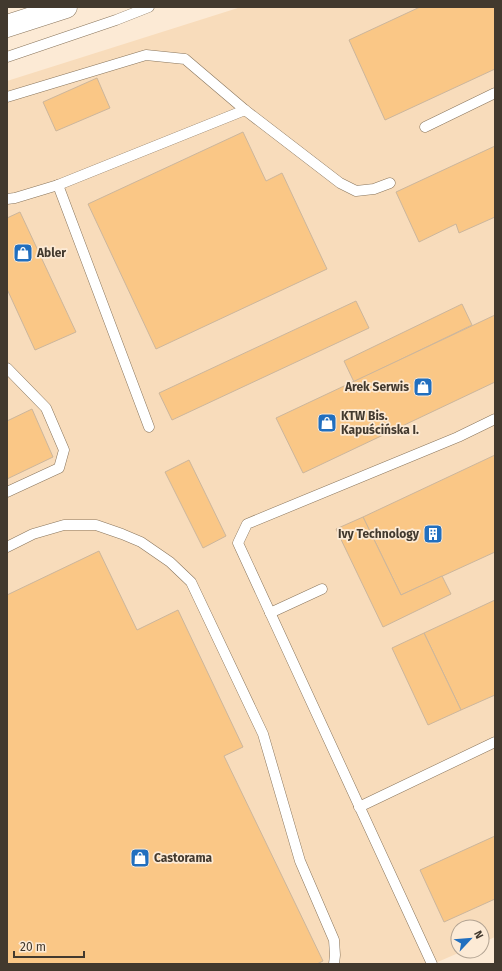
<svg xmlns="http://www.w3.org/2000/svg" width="502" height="971" font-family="'Fira Sans',sans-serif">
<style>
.built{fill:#f8dcbb}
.building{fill:#fac786;stroke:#ccb69c}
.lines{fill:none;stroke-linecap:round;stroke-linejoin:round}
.lane-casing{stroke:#89755c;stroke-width:11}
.secondary-casing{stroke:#89755c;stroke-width:23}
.lane{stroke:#fff;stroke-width:10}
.secondary{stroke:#fff;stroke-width:22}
.labels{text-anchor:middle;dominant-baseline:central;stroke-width:3.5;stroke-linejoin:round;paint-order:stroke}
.poi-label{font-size:12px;font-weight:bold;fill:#42392e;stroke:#fcead5;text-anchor:start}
</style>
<rect width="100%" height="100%" fill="#fcead5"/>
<!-- built -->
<path class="built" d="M241,7H495V937L482,943V927H458V951H463L433,964H7V81Z"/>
<!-- building -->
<g class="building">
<path d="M420,7H495V69L385,120L349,40Z"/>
<path d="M97,78L110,108L56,131L43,102Z"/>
<path d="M243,132L266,181L282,173L327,269L156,349L88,204Z"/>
<path d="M495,146V217L459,233L456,224L419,242L396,192Z"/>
<path d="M20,212L76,332L35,350L7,289V218Z"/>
<path d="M356,301L369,328L172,420L159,393Z"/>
<path d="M462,304L472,325L354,382L344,361Z"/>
<path d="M495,315V382L303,473L276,418Z"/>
<path d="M32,409L53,457L7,479V421Z"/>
<path d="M495,455V552L401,595L363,517Z"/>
<path d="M189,460L226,536L203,548L165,472Z"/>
<path d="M363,517L401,595L442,576L451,594L383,627L336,529Z"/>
<path d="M99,551L137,630L178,610L243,747L224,756L323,961L317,964H7V595Z"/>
<path d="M495,600V695L461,710L424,633Z"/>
<path d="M424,633L461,710L428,725L392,648Z"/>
<path d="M495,836V899L444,922L420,870Z"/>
</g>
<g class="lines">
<defs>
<g id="lane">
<path d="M7,57L116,20L149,7"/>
<path d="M7,97L146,55L185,59L245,110"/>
<path d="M425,127L495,93"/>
<path d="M58,185L149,427"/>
<path d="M7,199L15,198L58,185L245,110L340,183L356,191L374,189L390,183"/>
<path d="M7,368L46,408L64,450L59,468L7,492"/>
<path d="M7,547L33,534L64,525H96L122,534L141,542L170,562L191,582L263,734L300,861L334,940L335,955L334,964"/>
<path d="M270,613L322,589"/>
<path d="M359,807L495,742"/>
<path d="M432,964L238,543L247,524L458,437L495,419"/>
</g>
<path id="secondary" d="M7,26L66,7"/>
</defs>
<!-- lane casing -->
<use href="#lane" class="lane-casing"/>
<!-- secondary casing -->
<use href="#secondary" class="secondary-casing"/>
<!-- lane -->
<use href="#lane" class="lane"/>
<!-- secondary -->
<use href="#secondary" class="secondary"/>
</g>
<!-- icons -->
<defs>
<symbol id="shop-square" viewBox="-11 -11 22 22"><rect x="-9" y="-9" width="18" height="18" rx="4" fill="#216fbf" stroke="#fcead5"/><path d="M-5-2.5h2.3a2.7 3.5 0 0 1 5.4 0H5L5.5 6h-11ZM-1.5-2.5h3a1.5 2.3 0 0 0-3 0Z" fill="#fff"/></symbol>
<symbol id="building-square" viewBox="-11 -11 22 22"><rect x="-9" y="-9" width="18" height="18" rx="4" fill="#216fbf" stroke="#fcead5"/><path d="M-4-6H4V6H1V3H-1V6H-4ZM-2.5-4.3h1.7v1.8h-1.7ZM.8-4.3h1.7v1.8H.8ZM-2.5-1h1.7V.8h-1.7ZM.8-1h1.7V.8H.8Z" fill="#fff"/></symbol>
</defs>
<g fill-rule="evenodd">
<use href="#shop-square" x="12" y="242" width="22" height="22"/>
<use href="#shop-square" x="412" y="376" width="22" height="22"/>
<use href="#shop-square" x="316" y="412" width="22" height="22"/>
<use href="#building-square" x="422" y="523" width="22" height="22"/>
<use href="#shop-square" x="129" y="847" width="22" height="22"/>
</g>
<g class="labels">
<!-- poi labels -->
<g class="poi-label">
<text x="37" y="253">Abler</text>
<text x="409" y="387" text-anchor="end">Arek Serwis</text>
<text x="341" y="416">KTW Bis.<tspan x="341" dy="14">Kapuścińska I.</tspan></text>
<text x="419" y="534" text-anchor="end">Ivy Technology</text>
<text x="154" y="858">Castorama</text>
</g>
</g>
<!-- border -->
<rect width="502" height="971" fill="none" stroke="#42392e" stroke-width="16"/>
<!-- north arrow -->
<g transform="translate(470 939) rotate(64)"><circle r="19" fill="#fcead5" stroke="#b2a392"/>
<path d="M0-3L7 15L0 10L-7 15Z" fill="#216fbf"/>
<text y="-6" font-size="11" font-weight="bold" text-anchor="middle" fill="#42392e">N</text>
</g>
<!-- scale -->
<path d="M14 951v6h70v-6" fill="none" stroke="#42392e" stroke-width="2"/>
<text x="20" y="951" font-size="12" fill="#42392e" stroke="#fcead5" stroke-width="3" paint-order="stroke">20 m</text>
</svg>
